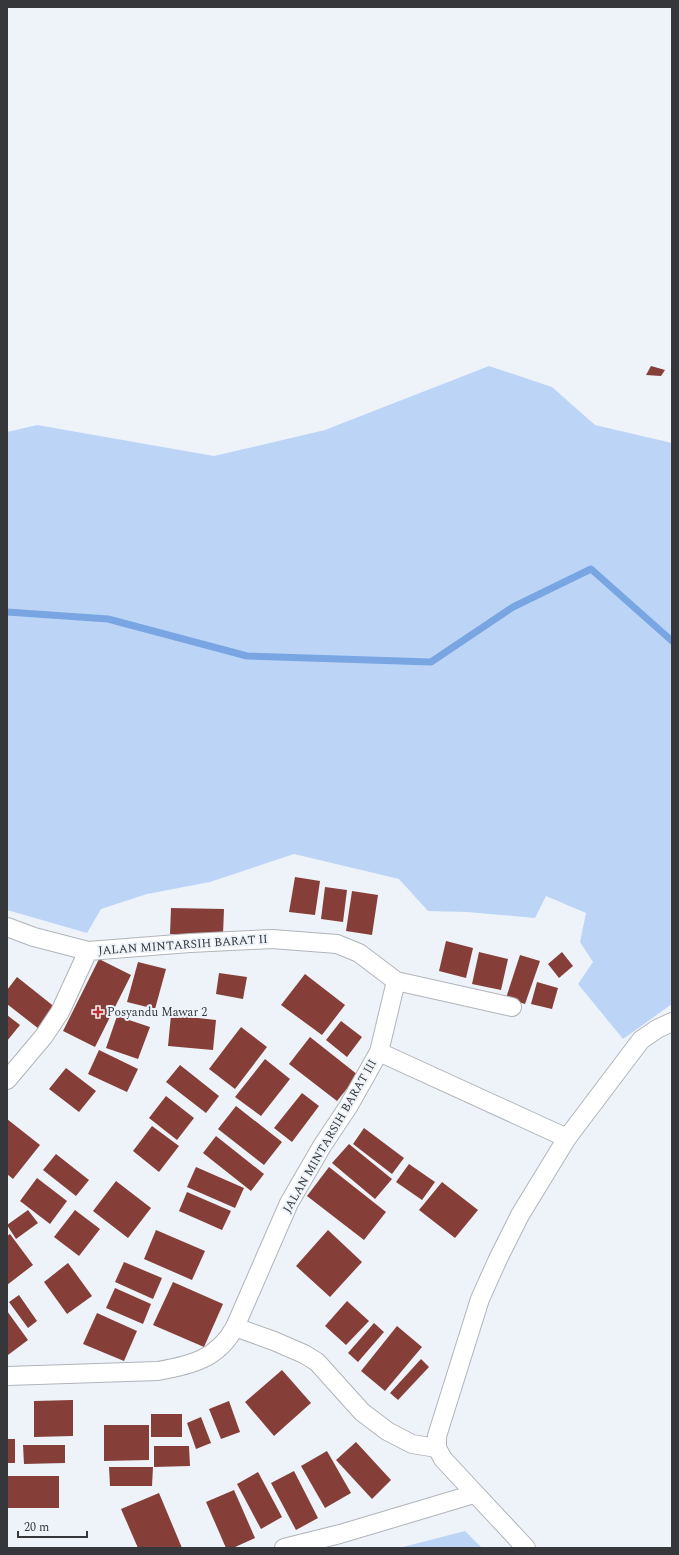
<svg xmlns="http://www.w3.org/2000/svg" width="679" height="1555" font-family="Spectral,serif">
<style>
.green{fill:#bcd5f7}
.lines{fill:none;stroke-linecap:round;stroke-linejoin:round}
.stream{stroke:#79a6e2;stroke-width:7}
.building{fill:#863e38}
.street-casing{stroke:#b0b4ba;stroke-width:20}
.street{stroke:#fff;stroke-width:18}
.poi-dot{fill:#bc2d2c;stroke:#eef3fa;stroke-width:1.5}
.labels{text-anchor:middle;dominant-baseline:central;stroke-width:4;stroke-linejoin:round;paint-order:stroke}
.street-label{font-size:12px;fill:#35373a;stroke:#eef3fa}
.poi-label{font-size:12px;fill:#35373a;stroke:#eef3fa;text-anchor:start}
</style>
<rect width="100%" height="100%" fill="#eef3fa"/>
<!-- green -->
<g class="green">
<path d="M489,366L552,387L595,425L672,443V1004L623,1039L578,984L593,962L580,942L586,913L546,896L535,918L467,912L428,911L399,879L294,854L210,882L147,894L101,909L87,933L7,910V432L37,425L214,456L325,430Z"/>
<path d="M465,1531L482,1548H399Z"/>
</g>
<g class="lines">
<!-- stream -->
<path class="stream" d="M7,612L108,619L247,656L431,662L513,607L591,569L672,641"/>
</g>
<!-- building -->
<g class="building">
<path d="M651,366L665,370L661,376L646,375Z"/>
<path d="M295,877L320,881L315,915L289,912Z"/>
<path d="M325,887L347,890L343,922L321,919Z"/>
<path d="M352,891L378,895L372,935L346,931Z"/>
<path d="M171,908L224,909L223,935L170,934Z"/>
<path d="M446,941L473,948L466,978L439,971Z"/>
<path d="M479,952L508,959L501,990L472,984Z"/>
<path d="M562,952L573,966L559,978L548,964Z"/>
<path d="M520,955L540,961L525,1004L506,998Z"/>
<path d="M99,959L131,975L95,1047L63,1031Z"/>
<path d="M138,962L166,969L155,1009L127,1002Z"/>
<path d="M219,973L247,977L243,999L216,994Z"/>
<path d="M305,974L345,1005L322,1035L281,1005Z"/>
<path d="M17,977L56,1008L39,1029L7,1004V990Z"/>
<path d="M537,982L558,988L552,1009L531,1004Z"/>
<path d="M7,1015L20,1025L7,1041Z"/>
<path d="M171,1015L216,1020L213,1050L168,1046Z"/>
<path d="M117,1016L150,1027L138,1059L106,1048Z"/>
<path d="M341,1021L362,1037L347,1057L326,1040Z"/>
<path d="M241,1027L267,1047L235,1089L209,1069Z"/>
<path d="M310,1037L358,1075L337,1101L289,1064Z"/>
<path d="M99,1050L138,1069L127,1092L88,1074Z"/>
<path d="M265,1059L290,1079L261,1116L235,1097Z"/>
<path d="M180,1065L219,1096L206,1113L166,1082Z"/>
<path d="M66,1068L96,1091L79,1112L49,1089Z"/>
<path d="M302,1093L319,1106L292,1142L274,1128Z"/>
<path d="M166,1096L194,1118L177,1140L149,1118Z"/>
<path d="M236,1106L282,1142L264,1165L218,1129Z"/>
<path d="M7,1119L40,1145L13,1179L7,1174Z"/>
<path d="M152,1126L179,1146L159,1172L133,1151Z"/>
<path d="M364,1128L404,1158L392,1174L353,1144Z"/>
<path d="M216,1136L264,1174L251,1191L203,1153Z"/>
<path d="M349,1144L392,1179L375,1199L332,1163Z"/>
<path d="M56,1154L89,1180L76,1196L43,1170Z"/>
<path d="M409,1164L435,1182L422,1200L396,1182Z"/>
<path d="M196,1167L244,1188L235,1208L187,1187Z"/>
<path d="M329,1167L386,1212L364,1240L307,1196Z"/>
<path d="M37,1178L67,1201L50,1224L20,1201Z"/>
<path d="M116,1181L151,1208L128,1238L93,1211Z"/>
<path d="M442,1182L478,1210L455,1238L419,1210Z"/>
<path d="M187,1192L231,1211L222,1230L179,1211Z"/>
<path d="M28,1210L38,1223L16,1239L7,1225Z"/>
<path d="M75,1210L100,1229L79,1256L54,1237Z"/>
<path d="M156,1230L205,1251L192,1280L144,1259Z"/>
<path d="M328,1230L362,1262L330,1297L296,1266Z"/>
<path d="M10,1234L33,1265L7,1285V1236Z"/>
<path d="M124,1262L162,1278L153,1299L115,1282Z"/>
<path d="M68,1263L92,1296L67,1314L44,1282Z"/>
<path d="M173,1282L223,1304L204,1347L153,1325Z"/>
<path d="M115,1288L151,1304L143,1324L106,1308Z"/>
<path d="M19,1295L37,1321L28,1328L9,1302Z"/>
<path d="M347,1301L369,1321L346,1345L325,1326Z"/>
<path d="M7,1311L28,1340L8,1355L7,1353Z"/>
<path d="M97,1313L137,1331L124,1361L83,1344Z"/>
<path d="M374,1323L384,1332L358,1362L348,1353Z"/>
<path d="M397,1326L422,1347L385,1391L361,1371Z"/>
<path d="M421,1359L429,1367L398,1400L390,1393Z"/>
<path d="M282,1370L311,1403L274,1436L245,1402Z"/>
<path d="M73,1400V1436L34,1437V1401Z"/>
<path d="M229,1401L240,1432L221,1439L209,1409Z"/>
<rect x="151" y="1414" width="31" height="23"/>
<path d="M201,1417L211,1443L196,1449L187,1423Z"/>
<path d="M104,1425H149V1460L104,1461Z"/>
<rect x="7" y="1439" width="8" height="24"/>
<path d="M356,1442L391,1480L372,1499L336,1460Z"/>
<path d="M23,1445H65V1463L24,1464Z"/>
<path d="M154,1446H189L190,1466L154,1467Z"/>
<path d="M327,1451L351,1493L325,1508L301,1466Z"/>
<path d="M109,1467H153L152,1486H110Z"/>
<path d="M294,1471L318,1518L296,1530L271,1483Z"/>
<path d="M258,1472L282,1517L261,1529L237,1484Z"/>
<rect x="7" y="1476" width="52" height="32"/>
<path d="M234,1490L255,1538L233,1548H226L206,1502Z"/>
<path d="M159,1493L182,1548H138L121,1509Z"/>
</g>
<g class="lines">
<defs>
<g id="street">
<path d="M7,927L34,937L88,951"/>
<path d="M379,1052L567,1138"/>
<path d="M7,1080L44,1036L60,1012L88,951L190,943L272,939L337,944L359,953L396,981L512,1007"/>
<path d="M235,1327L274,1341L304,1354L317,1362L362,1412L387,1431L412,1444L437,1448"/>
<path d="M7,1376L158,1371C191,1365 218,1359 235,1327L289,1203L322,1146L348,1107L379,1052L396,981"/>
<path d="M284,1548L340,1534L474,1494"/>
<path d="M526,1548L443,1459L437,1448V1436L480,1299L498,1259L520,1215L567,1138L641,1040L657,1029L672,1022"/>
</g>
</defs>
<!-- street casing -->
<use href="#street" class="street-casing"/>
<!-- street -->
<use href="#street" class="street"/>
</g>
<!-- markers -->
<path class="poi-dot" d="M96 1006h4v4h4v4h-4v4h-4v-4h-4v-4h4z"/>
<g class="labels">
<!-- street labels -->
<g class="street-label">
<text transform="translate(183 945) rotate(-4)">JALAN MINTARSIH BARAT II</text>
<text transform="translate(330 1136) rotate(-60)">JALAN MINTARSIH BARAT III</text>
</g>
<!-- poi labels -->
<g class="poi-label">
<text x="107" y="1012">Posyandu Mawar 2</text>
</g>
</g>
<!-- border -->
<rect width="679" height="1555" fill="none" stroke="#35373a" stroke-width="16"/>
<!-- scale -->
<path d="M18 1531v6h69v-6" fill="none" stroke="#35373a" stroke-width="2"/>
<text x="24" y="1531" font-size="12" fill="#35373a" stroke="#eef3fa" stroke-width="3" paint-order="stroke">20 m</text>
</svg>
